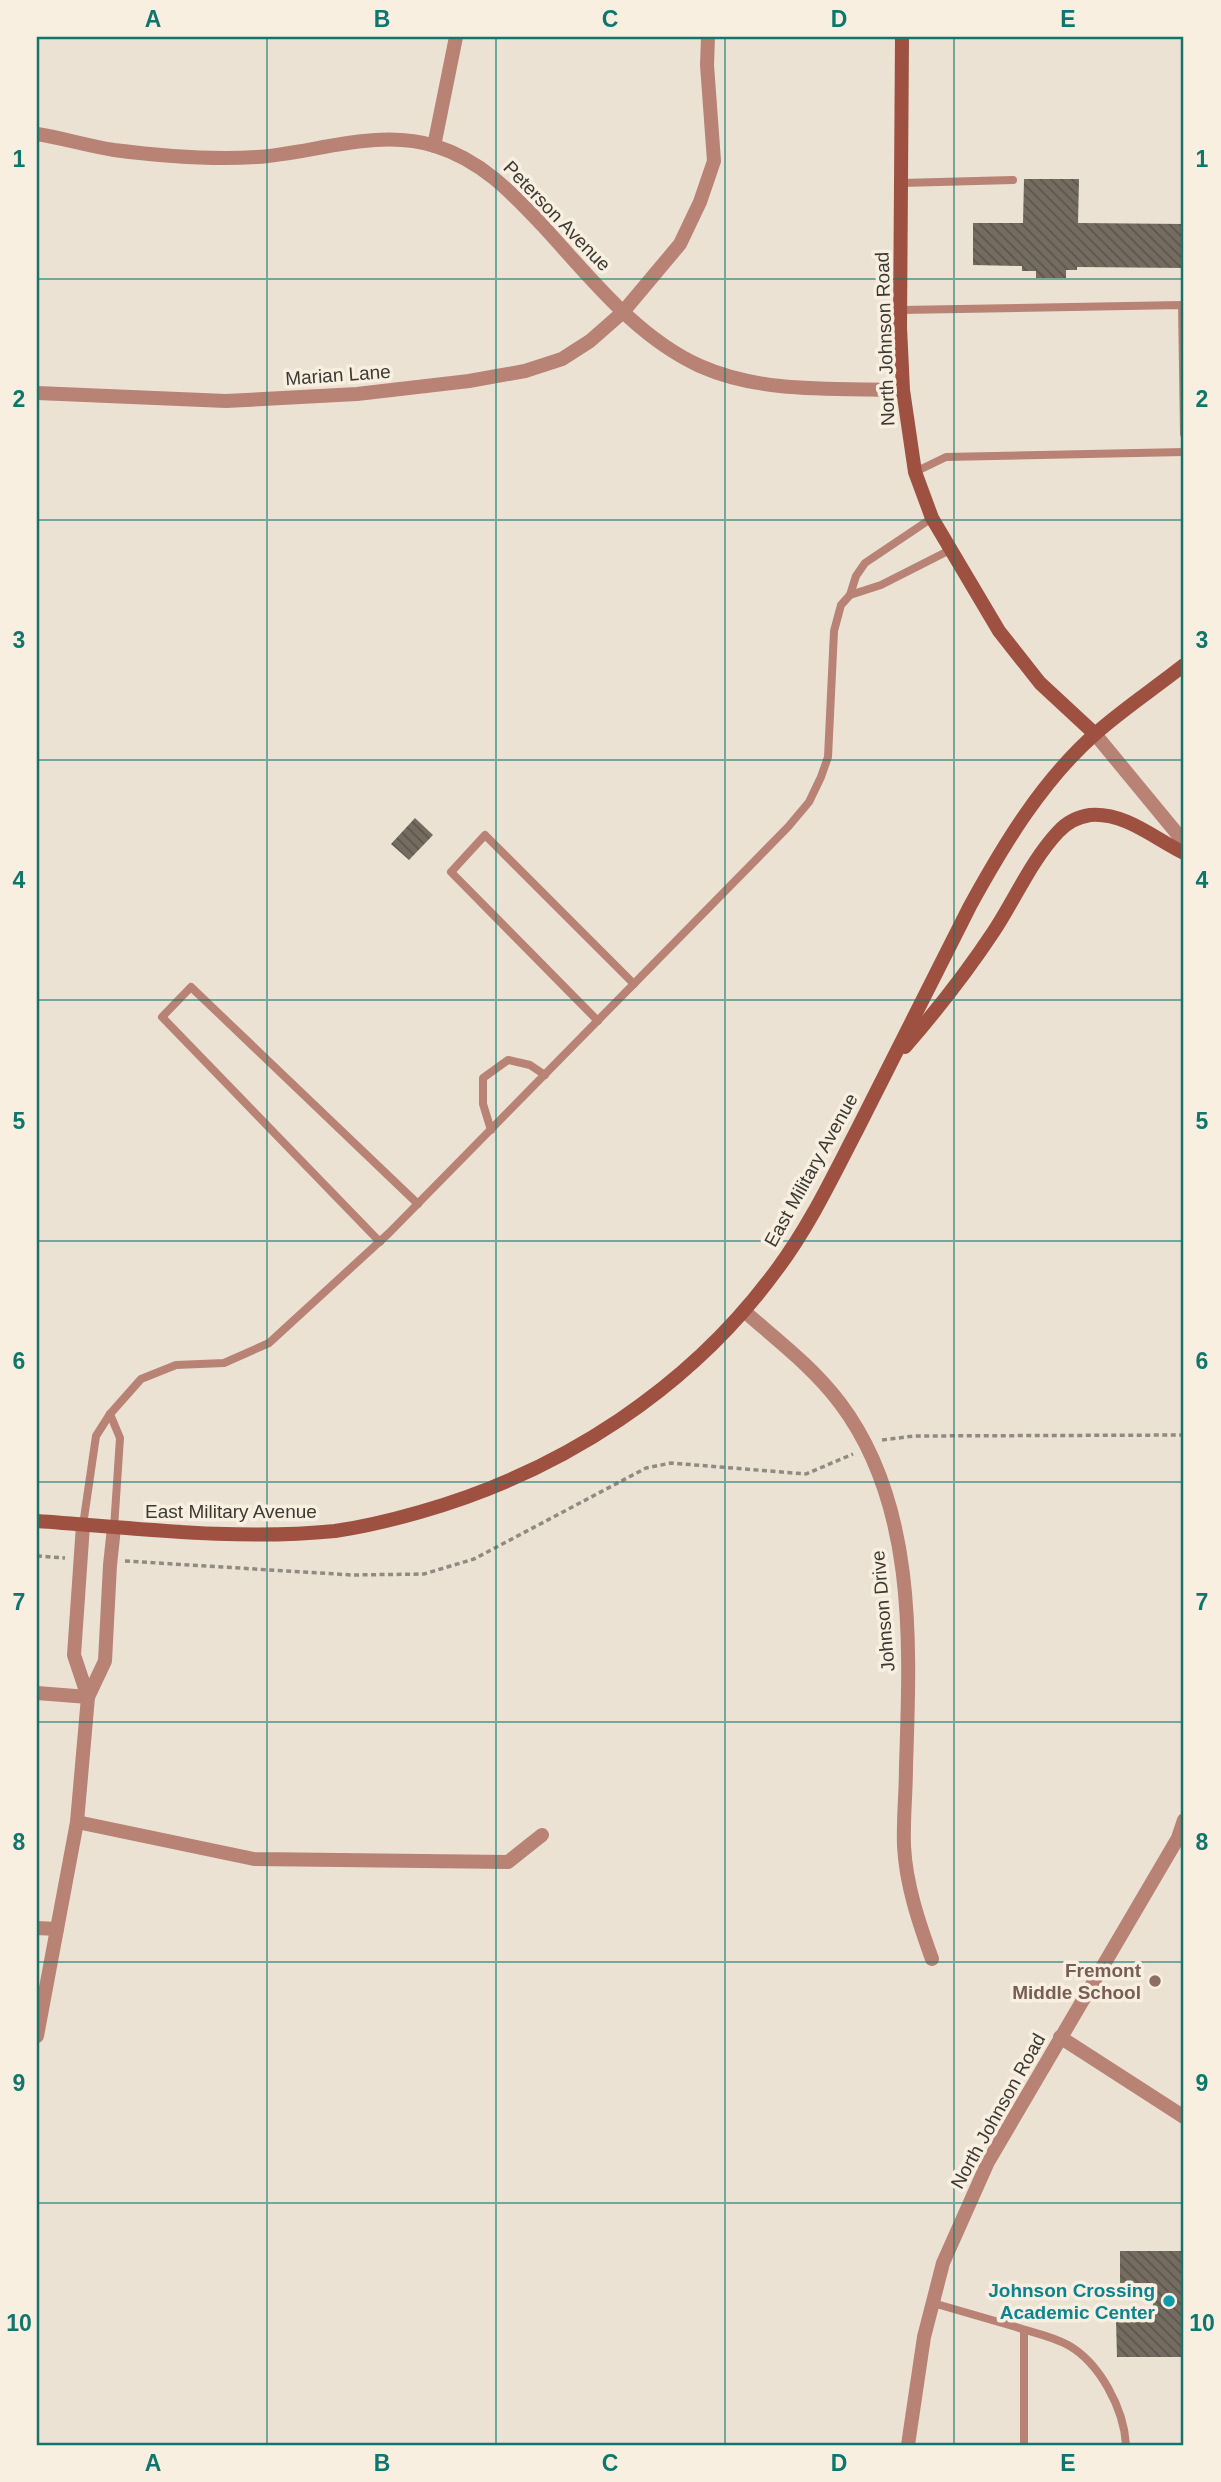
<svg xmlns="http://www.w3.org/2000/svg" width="1221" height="2482" font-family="Helvetica,sans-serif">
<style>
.building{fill:url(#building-back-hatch)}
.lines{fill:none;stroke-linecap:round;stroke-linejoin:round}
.path{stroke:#908a81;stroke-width:3.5;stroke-dasharray:5 3.5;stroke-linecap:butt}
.service{stroke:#b88275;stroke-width:8}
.minor{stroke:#b88275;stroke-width:14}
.secondary{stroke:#9e5140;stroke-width:14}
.grid{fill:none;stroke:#0f766e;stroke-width:2;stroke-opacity:0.55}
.education-dot{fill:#8d6e63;stroke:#f8efe1;stroke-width:2.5}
.culture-dot{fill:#0f9aa8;stroke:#f8efe1;stroke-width:2.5}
.labels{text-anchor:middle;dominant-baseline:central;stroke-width:7;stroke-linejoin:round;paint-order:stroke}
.street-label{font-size:19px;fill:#3d3a34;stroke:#f8efe1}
.education-label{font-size:19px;font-weight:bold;fill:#785e54;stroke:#f8efe1;text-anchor:end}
.culture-label{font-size:19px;font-weight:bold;fill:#0d838f;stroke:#f8efe1;text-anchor:end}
.neatline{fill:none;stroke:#0f766e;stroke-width:2.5}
.grid-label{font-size:23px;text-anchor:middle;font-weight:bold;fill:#0f766e}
</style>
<defs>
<pattern id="building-back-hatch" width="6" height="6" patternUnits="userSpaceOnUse" patternTransform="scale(1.75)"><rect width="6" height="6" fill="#746c60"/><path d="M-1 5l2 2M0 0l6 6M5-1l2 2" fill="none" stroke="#5c554c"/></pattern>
</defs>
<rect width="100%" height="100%" fill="#ebe2d4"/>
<!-- building -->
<g class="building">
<path d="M1024,179H1079L1078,223L1184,224V268L1077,267V270H1066V278H1036V271H1022V266L973,265V223H1023Z"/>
<path d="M415,818L433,835L409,860L391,844Z"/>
<path d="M1120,2251H1184V2357H1117L1116,2319H1153V2283H1120Z"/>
</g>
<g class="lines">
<!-- path -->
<g class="path">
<path d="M882,1440L914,1436L1184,1435"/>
<path d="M37,1556L65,1558"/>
<path d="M125,1561L352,1575L424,1574L474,1559L646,1468L671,1463L806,1474L853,1454"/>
</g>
<!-- service -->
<g class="service">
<path d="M902,183L1013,180"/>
<path d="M901,310L1182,305L1184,434"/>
<path d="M915,472L946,457L1184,452"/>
<path d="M850,595L881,585L950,550"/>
<path d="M598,1021L451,872L485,835L634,984"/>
<path d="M491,1130L483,1104V1078L508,1060L530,1065L545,1075"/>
<path d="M380,1242L162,1017L191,987L418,1204"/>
<path d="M110,1414L120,1438L114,1528"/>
<path d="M83,1525L96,1436L110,1414L141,1379L176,1365L224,1363L269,1343L389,1233L788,827L809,802L821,777L828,757L834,631L841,605L850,595L856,576L865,563L932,518"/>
<path d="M933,2303C961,2311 988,2319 1016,2327C1034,2333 1052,2336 1068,2345C1100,2363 1124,2409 1126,2445"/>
<path d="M1024,2445V2330"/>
</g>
<!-- minor -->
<g class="minor">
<path d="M37,134C63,138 88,146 114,150C161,156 210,160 257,157C314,153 378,128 435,146C481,160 511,192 543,226C590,277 636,337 700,366C763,394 835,388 903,390"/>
<path d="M434,146L456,37"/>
<path d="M37,393L226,401L357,394L469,381L525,371L562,359L590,341L623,312L680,244L700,202L714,161L707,65L708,37"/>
<path d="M1095,734L1184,842"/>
<path d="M744,1311C777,1340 813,1367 840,1403C917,1505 910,1645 906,1766C906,1793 903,1820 904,1846C906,1885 919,1923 932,1959"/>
<path d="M83,1525L74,1655L88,1697"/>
<path d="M37,1693L88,1697"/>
<path d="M77,1822L254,1859L508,1862L542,1835"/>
<path d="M37,1928L57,1929"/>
<path d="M37,2036L77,1822L88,1697L105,1661L110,1565L114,1528"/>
<path d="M1060,2037L1184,2117"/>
<path d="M908,2445L924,2337L943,2263L988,2162L1178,1838L1184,1820"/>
</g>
<!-- secondary -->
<g class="secondary">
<path d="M902,37L900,327L903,390L915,472L932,518L999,631L1040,683L1095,734"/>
<path d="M905,1047C937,1010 967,972 994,931C1015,899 1031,861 1058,832C1067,822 1077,817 1090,815C1125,812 1155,839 1184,853"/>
<path d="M37,1521C136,1528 235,1541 335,1531C363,1527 392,1520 420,1512C561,1472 691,1388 778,1268C810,1225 833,1176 858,1128C896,1054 932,980 970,906C1004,844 1042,781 1095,734C1123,709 1155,688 1184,665"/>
</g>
</g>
<!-- grid -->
<path class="grid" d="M267,37V2445M496,37V2445M725,37V2445M954,37V2445M37,279H1184M37,520H1184M37,760H1184M37,1000H1184M37,1241H1184M37,1482H1184M37,1722H1184M37,1962H1184M37,2203H1184"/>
<!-- markers -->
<circle class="education-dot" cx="1155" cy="1981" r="7"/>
<circle class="culture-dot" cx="1169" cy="2301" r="7"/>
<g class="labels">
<!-- street labels -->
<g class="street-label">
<text transform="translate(557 216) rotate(46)">Peterson Avenue</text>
<text transform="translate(885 339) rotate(-92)">North Johnson Road</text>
<text transform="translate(338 375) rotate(-4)">Marian Lane</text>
<text transform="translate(811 1170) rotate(-61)">East Military Avenue</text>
<text x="231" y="1511">East Military Avenue</text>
<text transform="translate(883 1611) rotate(-95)">Johnson Drive</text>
<text transform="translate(998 2111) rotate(-61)">North Johnson Road</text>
</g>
<!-- education labels -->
<g class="education-label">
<text x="1141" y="1970">Fremont<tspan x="1141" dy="22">Middle School</tspan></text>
</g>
<!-- culture labels -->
<g class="culture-label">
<text x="1155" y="2290">Johnson Crossing<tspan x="1155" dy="22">Academic Center</tspan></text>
</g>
</g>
<!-- border -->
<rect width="1221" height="2482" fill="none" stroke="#f8efe1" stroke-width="77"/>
<rect x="38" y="38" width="1144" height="2406" class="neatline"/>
<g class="grid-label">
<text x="153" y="27">A</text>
<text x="382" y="27">B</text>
<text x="610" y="27">C</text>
<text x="839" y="27">D</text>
<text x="1068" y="27">E</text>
<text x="19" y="167">1</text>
<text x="1202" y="167">1</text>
<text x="19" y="407">2</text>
<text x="1202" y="407">2</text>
<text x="19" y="648">3</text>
<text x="1202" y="648">3</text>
<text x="19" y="888">4</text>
<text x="1202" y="888">4</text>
<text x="19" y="1129">5</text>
<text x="1202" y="1129">5</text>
<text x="19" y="1369">6</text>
<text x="1202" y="1369">6</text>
<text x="19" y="1610">7</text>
<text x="1202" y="1610">7</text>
<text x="19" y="1850">8</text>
<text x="1202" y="1850">8</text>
<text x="19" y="2091">9</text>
<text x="1202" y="2091">9</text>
<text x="19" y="2331">10</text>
<text x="1202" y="2331">10</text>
<text x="153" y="2471">A</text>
<text x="382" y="2471">B</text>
<text x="610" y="2471">C</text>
<text x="839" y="2471">D</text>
<text x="1068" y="2471">E</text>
</g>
</svg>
